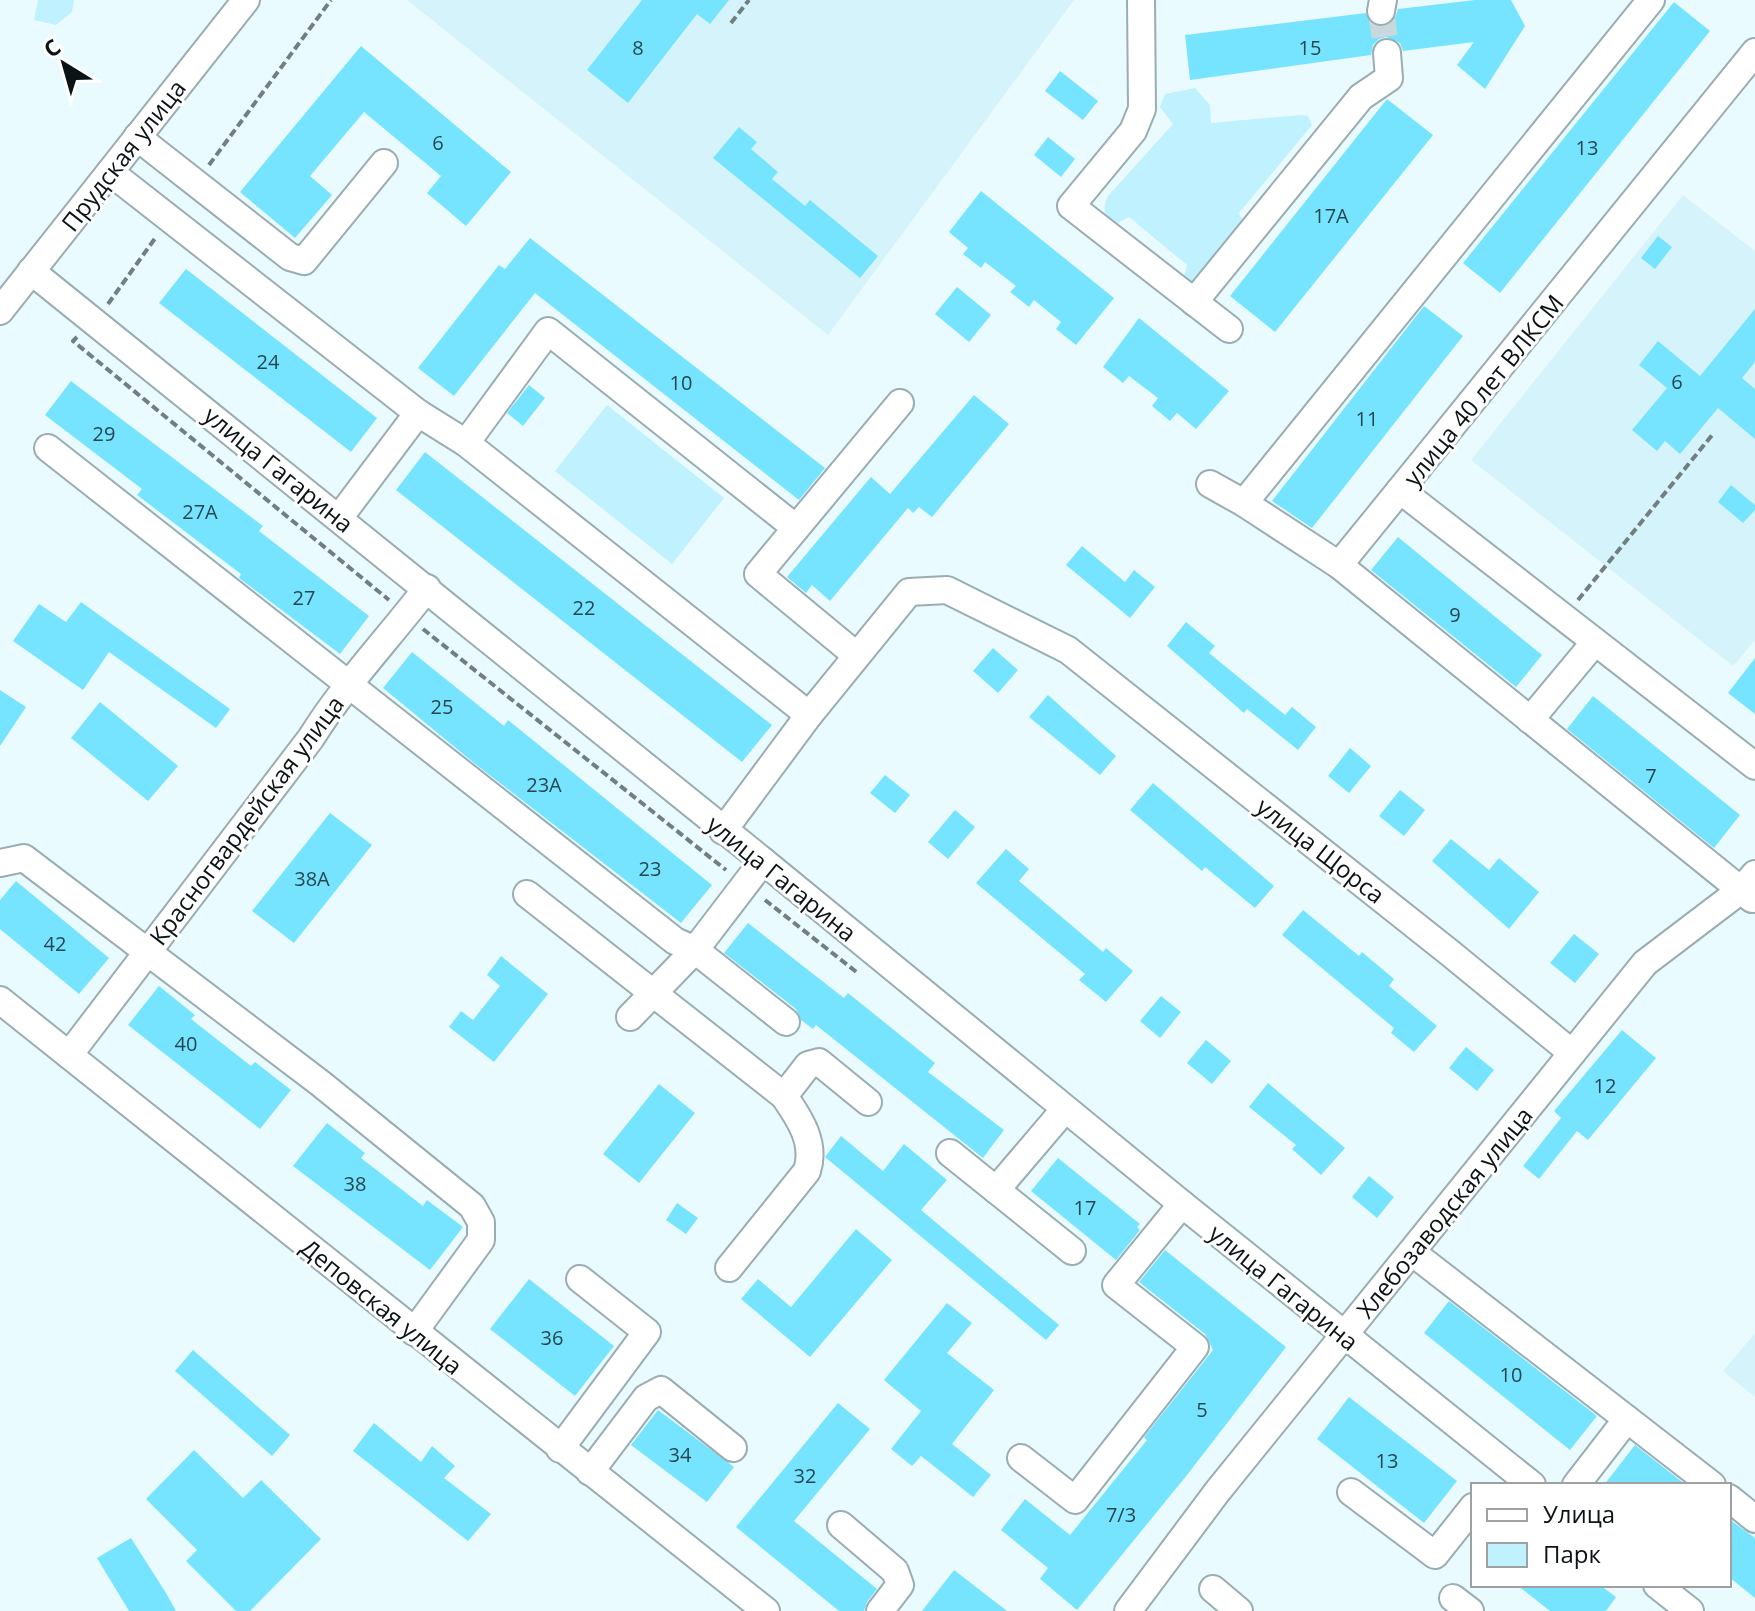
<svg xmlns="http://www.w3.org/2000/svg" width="1755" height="1611" font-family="'Open Sans',sans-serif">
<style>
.built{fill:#d5f3fb}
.green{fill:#c0f1fe}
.building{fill:#77e4ff}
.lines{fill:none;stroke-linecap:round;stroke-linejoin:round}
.minor-tunnel{stroke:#c9d8dc;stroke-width:26;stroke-dasharray:26 13;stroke-linecap:butt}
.minor-casing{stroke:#99adb2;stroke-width:30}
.path{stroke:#727e80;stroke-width:4;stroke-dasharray:8 4;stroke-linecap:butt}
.minor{stroke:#fff;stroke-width:26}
.labels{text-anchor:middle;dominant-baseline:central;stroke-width:6;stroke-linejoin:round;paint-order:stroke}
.number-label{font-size:20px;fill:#274750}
.street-label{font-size:24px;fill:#0c1315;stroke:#fff}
</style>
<rect width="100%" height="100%" fill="#eafbff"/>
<!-- built -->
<g class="built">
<path d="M407,0H1074L828,335Z"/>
<path d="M1683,195L1755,251V640L1733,666L1471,460Z"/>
<path d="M1755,1333V1397L1723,1371Z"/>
</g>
<!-- green -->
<g class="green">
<path d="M38,0H74L72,12L56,25L34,20Z"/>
<path d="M1195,88L1210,105L1211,123L1301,115L1308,116L1312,125L1239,213L1244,224L1199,286L1183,281L1187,265L1129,217L1112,226C1104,216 1102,208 1108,196L1173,124L1160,107L1165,94Z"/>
<path d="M607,405L724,498L672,564L555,471Z"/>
</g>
<!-- building -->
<g class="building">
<path d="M642,0H729L710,24L697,14L628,103L587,70Z"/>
<path d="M1475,0H1511L1525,26L1485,89L1457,65L1474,42L1403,51L1400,43L1386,37L1379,39L1373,45L1371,55L1190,80L1185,35L1366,13L1371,24L1386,26L1394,21L1398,9Z"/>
<path d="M1674,2L1710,31L1500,293L1463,263Z"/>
<path d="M361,46L511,172L466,226L427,193L441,176L364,112L310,176L332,195L295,238L240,192Z"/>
<path d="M1060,71L1098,101L1083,120L1045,91Z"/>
<path d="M1387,99L1433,135L1275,332L1230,296Z"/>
<path d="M739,127L757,142L751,149L778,172L772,179L805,206L810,200L878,256L860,278L713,158Z"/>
<path d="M1048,137L1075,159L1061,177L1034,155Z"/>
<path d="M981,191L1114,298L1076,345L1056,329L1061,322L1034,300L1029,307L1010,292L1016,286L985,262L981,268L963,254L968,248L949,232Z"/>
<path d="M1658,236L1672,247L1655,269L1641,258Z"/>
<path d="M530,238L825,468L799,500L535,293L454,396L418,368L499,265L505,269Z"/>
<path d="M186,269L377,418L351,452L159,303Z"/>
<path d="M957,287L991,315L969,342L935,314Z"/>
<path d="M1424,306L1463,336L1312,528L1272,501Z"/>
<path d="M1755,309V362L1742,378L1755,389V439L1718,408L1680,454L1665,441L1657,451L1632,430L1667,388L1639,365L1658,341L1700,376Z"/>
<path d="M1139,318L1229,391L1196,429L1177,413L1170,421L1152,406L1158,398L1129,376L1123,383L1103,367Z"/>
<path d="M71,381L263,526L259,531L369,616L340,654L239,578L241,574L137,495L142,489L45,415Z"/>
<path d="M529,385L545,398L523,426L507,413Z"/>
<path d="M974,395L1009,424L932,517L919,507L913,513L908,508L830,601L812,585L806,593L787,577L871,477L890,494Z"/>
<path d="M425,452L772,725L742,762L396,490Z"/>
<path d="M1731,485L1755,505V510L1743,523L1718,502Z"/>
<path d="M1398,537L1542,655L1516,687L1371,570Z"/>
<path d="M1082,546L1125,582L1134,570L1155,587L1130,618L1066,565Z"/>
<path d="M81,602L230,709L216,728L109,652L83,690L13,641L39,604L66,622Z"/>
<path d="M1186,622L1215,646L1209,653L1285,715L1292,707L1316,727L1298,750L1247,709L1244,713L1167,646Z"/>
<path d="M993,648L1018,670L998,693L973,671Z"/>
<path d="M412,652L504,726L508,720L712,885L681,923L474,763L383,688Z"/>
<path d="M1755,658V714L1728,693Z"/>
<path d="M0,690L26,707L0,746Z"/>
<path d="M1048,695L1116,756L1100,775L1029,717Z"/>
<path d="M1593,696L1740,815L1714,848L1567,729Z"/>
<path d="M100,702L178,766L148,801L71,738Z"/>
<path d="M1350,748L1371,766L1349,793L1328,776Z"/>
<path d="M885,775L910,795L895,813L870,793Z"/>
<path d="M1153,783L1274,886L1255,908L1205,867L1202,871L1130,810Z"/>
<path d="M1400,790L1425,810L1404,836L1379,816Z"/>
<path d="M955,810L975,827L948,859L928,842Z"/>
<path d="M330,813L372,845L294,943L252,911Z"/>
<path d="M1451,839L1489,870L1499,858L1539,892L1509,929L1432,861Z"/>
<path d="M1006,849L1029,869L1019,881L1103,952L1106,948L1133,971L1106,1002L1079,980L1085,974L976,883Z"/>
<path d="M16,881L109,958L79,994L0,929V900Z"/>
<path d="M1303,910L1359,956L1362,952L1394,979L1389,986L1437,1026L1414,1052L1391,1033L1394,1028L1282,935Z"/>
<path d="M748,923L844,998L848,993L935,1063L928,1072L1004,1130L983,1158L816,1025L813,1029L801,1020L796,1009L724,953Z"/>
<path d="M1574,934L1599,954L1575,983L1550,963Z"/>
<path d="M501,956L548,994L494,1062L449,1027L461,1011L473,1020L500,986L487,975Z"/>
<path d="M159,986L195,1015L191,1019L251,1066L255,1062L291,1090L260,1129L128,1025Z"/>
<path d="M1161,996L1181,1012L1160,1038L1140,1021Z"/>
<path d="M1622,1030L1656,1058L1588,1140L1577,1131L1539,1179L1523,1166L1561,1118L1554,1111Z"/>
<path d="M1206,1040L1231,1061L1212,1084L1187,1063Z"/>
<path d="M1466,1047L1494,1070L1477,1091L1449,1068Z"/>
<path d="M1268,1083L1345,1148L1321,1175L1292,1149L1296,1145L1249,1107Z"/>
<path d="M659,1084L695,1113L639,1183L603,1154Z"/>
<path d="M327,1123L365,1153L361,1158L423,1206L427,1200L463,1227L430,1270L293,1166Z"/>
<path d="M841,1136L883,1171L904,1144L947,1180L921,1210L1059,1325L1046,1340L825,1157Z"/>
<path d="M1058,1158L1140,1224L1137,1227L1140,1230L1116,1260L1031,1191Z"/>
<path d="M1369,1176L1394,1197L1377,1218L1352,1197Z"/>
<path d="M677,1203L698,1218L686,1234L666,1220Z"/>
<path d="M856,1229L892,1260L810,1357L741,1299L758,1279L791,1307Z"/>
<path d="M1165,1250L1286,1347L1187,1475L1077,1610L1040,1579L1048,1568L1001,1530L1025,1499L1070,1535L1147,1440L1144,1437L1213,1350L1205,1334L1139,1282Z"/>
<path d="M529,1279L614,1346L575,1396L490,1329Z"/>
<path d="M1449,1301L1597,1416L1570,1450L1424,1333Z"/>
<path d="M947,1303L972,1323L947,1353L994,1390L952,1444L991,1475L973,1497L921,1456L912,1466L891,1449L921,1411L884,1380Z"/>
<path d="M193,1350L290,1435L272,1456L175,1371Z"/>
<path d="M1349,1397L1457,1481L1424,1523L1317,1439Z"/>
<path d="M838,1403L870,1429L794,1521L877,1589L867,1602L864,1611H839L736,1527Z"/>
<path d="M658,1410L734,1467L707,1502L631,1445Z"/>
<path d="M374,1423L421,1462L432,1446L455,1466L444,1478L491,1514L468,1541L353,1451Z"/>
<path d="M1635,1445L1686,1485H1604Z"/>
<path d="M194,1450L243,1498L261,1480L321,1539L250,1611H236L186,1561L197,1550L146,1499Z"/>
<path d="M1729,1519L1755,1538V1598L1729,1577Z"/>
<path d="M131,1538L166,1593L176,1611H129L97,1558Z"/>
<path d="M954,1570L1007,1611H922Z"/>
<path d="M1517,1585H1600L1616,1597L1606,1611H1550Z"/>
</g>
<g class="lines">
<!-- minor-tunnel -->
<path class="minor-tunnel" d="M1381,11L1387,53"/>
<defs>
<g id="minor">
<path d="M1141,0L1142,109L1133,131L1071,206L1229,329"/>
<path d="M1381,11L1383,0"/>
<path d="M1755,52L1400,490L1755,766"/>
<path d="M137,137L290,257L304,261L384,163"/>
<path d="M110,172L418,413L466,443L809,715"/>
<path d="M31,271L763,861L1182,1204L1532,1485"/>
<path d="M1194,302L1361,97L1389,78L1387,53"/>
<path d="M0,311L246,0"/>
<path d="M466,443L548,331L796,528"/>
<path d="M48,448L675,941L695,950L786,1022"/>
<path d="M1210,484L1244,503L1651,0"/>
<path d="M1244,503L1339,565L1752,899"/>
<path d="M339,518L418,413"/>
<path d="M1339,565L1400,490"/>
<path d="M856,655L758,574L900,403"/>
<path d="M1530,720L1595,642"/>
<path d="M723,831L809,715L909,592L947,590L1068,650L1450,953L1572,1053"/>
<path d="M0,863L24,858L320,1083L472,1206L481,1222V1240L414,1332"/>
<path d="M527,894L784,1096C800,1119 816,1143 807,1171L729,1268"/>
<path d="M0,1000L766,1611"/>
<path d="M630,1017L695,950L763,861"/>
<path d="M69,1055L311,738C344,685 388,639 427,588"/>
<path d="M784,1096L808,1065L819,1062L868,1102"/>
<path d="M950,1153L1072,1251"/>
<path d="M996,1190L1065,1109"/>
<path d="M1413,1253L1712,1485"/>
<path d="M560,1449L647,1332L580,1279"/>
<path d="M1021,1458L1075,1500L1195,1347L1116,1285L1182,1204"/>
<path d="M590,1472L646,1398L661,1390L733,1448"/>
<path d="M1576,1485L1627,1419"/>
<path d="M1351,1492L1435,1555L1473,1507"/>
<path d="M1729,1498L1755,1519"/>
<path d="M841,1525L895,1571L900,1585L880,1611"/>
<path d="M1657,1585L1690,1611"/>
<path d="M1213,1589L1239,1611"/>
<path d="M1453,1598L1470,1611"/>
<path d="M1128,1611L1217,1492L1645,963L1741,890L1755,874"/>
</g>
</defs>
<!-- minor casing -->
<use href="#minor" class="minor-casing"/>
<!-- path -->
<g class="path">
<path d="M731,23L749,0"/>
<path d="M209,165L331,0"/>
<path d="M108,304L156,237"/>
<path d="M77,337L73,341L389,600"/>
<path d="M1578,600L1713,434"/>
<path d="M423,629L726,870"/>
<path d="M765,900L859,974"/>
</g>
<!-- minor -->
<use href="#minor" class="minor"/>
</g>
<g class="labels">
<!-- number labels -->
<g class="number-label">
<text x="638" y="47">8</text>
<text x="1310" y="47">15</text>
<text x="438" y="142">6</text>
<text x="1587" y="147">13</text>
<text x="1331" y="215">17А</text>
<text x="268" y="361">24</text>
<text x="1677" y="381">6</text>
<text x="681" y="382">10</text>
<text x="1367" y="418">11</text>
<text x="104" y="433">29</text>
<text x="200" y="511">27А</text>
<text x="304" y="597">27</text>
<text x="584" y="607">22</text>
<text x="1455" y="614">9</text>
<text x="442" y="706">25</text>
<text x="1651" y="775">7</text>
<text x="544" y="784">23А</text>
<text x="650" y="868">23</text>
<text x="312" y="878">38А</text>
<text x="55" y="943">42</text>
<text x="186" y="1043">40</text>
<text x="1605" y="1085">12</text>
<text x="355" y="1183">38</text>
<text x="1085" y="1207">17</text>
<text x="552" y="1337">36</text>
<text x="1511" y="1374">10</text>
<text x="1202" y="1409">5</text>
<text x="680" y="1454">34</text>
<text x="1387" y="1460">13</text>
<text x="805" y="1475">32</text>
<text x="1121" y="1514">7/3</text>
</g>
<!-- street labels -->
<g class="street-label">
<text transform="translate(123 155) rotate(-52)">Прудская улица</text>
<text transform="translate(1483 390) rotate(-51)">улица 40 лет ВЛКСМ</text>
<text transform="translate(279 469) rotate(39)">улица Гагарина</text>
<text transform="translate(246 820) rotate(-53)">Красногвардейская улица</text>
<text transform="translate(1321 850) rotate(38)">улица Щорса</text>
<text transform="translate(782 878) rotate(39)">улица Гагарина</text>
<text transform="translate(1444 1212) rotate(-51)">Хлебозаводская улица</text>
<text transform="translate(1284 1287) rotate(39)">улица Гагарина</text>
<text transform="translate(382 1306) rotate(39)">Деповская улица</text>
</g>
</g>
<!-- legend -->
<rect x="1471" y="1483" width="260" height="104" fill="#ffffff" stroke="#9ea1a1" stroke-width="2"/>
<rect x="1487" y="1509" width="40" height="12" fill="#ffffff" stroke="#9ea1a1" stroke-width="2"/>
<text x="1543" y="1523" font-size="24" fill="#0c1315">Улица</text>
<rect x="1487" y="1543" width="40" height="24" fill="#c0f1fe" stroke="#9ea1a1" stroke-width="2"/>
<text x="1543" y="1563" font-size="24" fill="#0c1315">Парк</text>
<!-- north arrow -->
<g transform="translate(64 64) rotate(323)" stroke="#ffffff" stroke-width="6" paint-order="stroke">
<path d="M0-6L14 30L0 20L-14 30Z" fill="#0c1315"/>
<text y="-12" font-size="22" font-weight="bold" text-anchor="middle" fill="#0c1315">С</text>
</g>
</svg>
